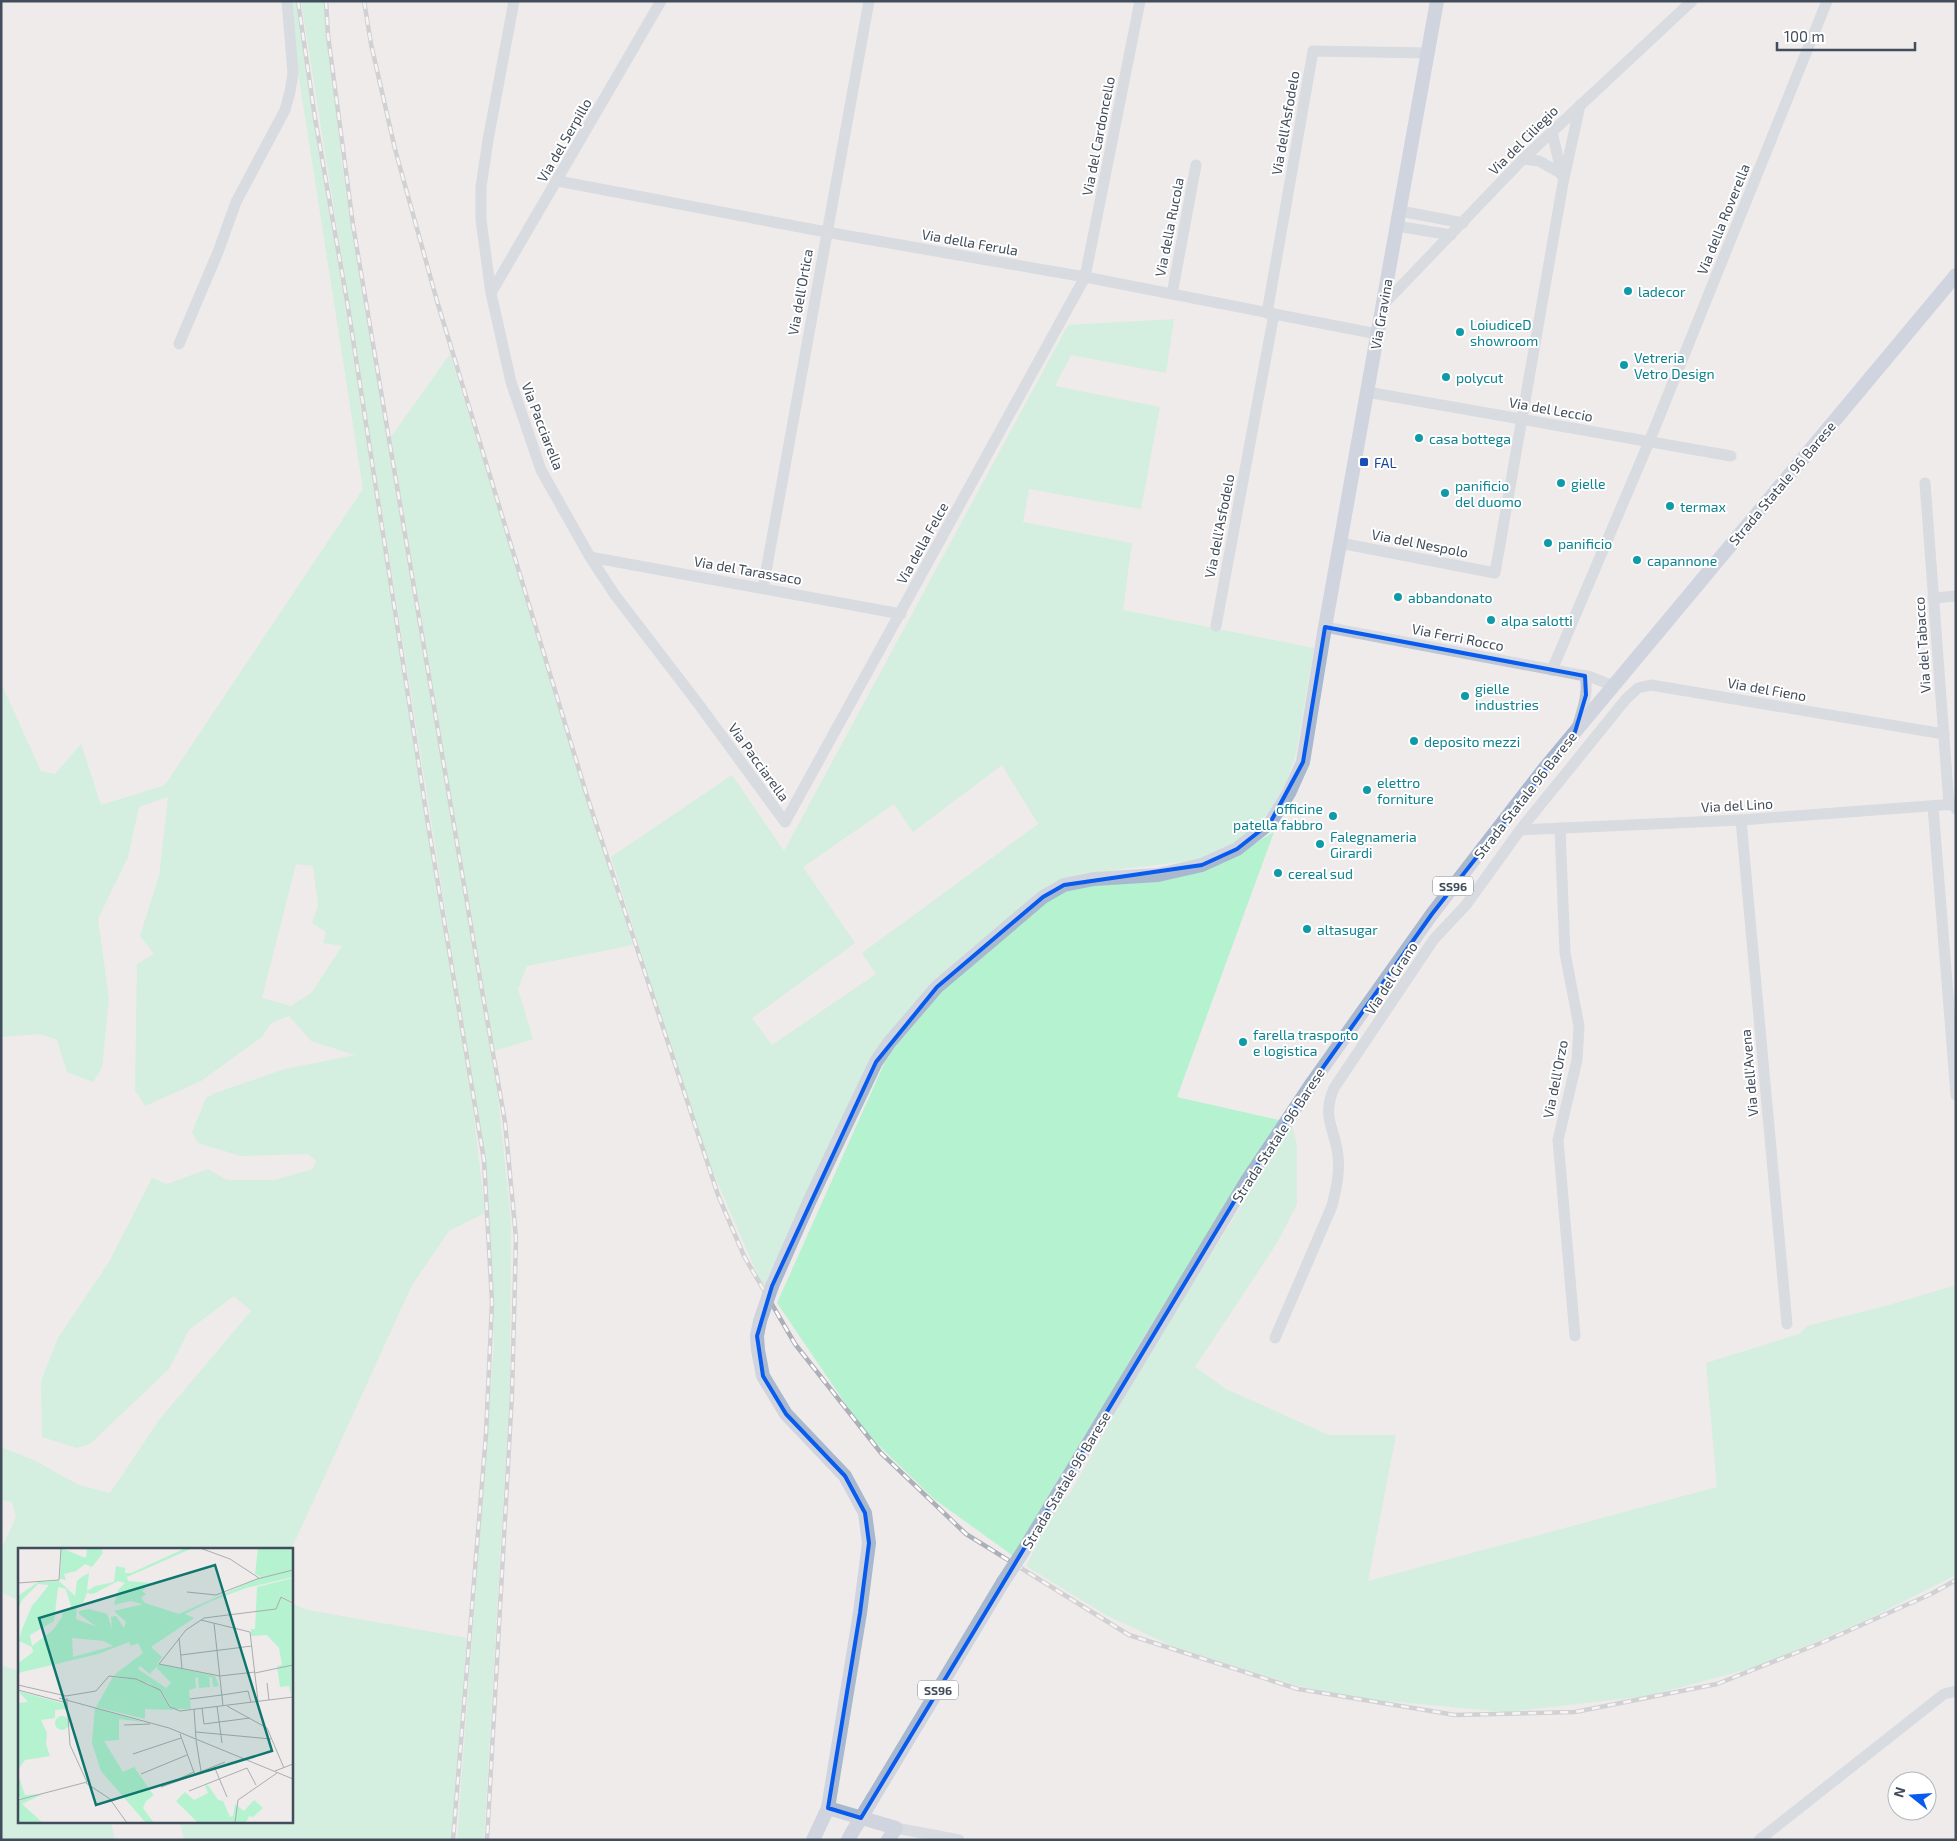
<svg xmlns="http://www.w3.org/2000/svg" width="1957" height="1841" font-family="'Exo 2',sans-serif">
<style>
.green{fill:#b4f2d0;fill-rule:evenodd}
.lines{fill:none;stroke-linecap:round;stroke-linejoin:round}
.minor{stroke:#bdc7d3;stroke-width:11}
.major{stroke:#a8b8ce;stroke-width:14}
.rail-casing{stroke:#adb0b7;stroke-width:4.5}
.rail{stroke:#fff;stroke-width:2.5;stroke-dasharray:8;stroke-linecap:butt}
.major-bridge{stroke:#a8b8ce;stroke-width:14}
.marked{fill:none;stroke:#085bec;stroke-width:4;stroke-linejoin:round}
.culture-dot{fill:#0f9aa8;stroke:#fff;stroke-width:2}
.transit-dot{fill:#1a4fb4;stroke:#fff;stroke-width:2}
.labels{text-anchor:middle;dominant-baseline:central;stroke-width:4;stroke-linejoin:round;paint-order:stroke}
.shield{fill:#fff;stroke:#7b828c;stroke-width:1}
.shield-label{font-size:12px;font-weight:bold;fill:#424d5b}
.street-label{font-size:14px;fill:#424d5b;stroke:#fff}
.culture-label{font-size:14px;fill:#0d838f;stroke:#fff;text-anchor:start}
.transit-label{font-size:14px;fill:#164399;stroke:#fff;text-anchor:start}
.inset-road{fill:none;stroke:#aaacb1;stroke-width:1}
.view{fill:#0f766e;fill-opacity:0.15;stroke:#0f766e;stroke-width:2.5}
.inset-edge{fill:none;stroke:#424d5b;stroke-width:2.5}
</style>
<rect width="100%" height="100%" fill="#efebeb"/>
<!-- green -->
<g class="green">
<path d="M287,1H297L473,1108L485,1213L449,1231L412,1285L291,1550H19V1601L1,1592V1550L16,1517L12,1502L1,1500V1447L36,1461L79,1485L110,1493L159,1420L251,1311L234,1296L189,1330L169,1369L90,1444L77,1448L42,1437L41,1381L58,1338L109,1262L152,1178L167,1184L208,1169L227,1180H275L313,1169L316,1161L308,1154L241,1156L198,1143L192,1132L206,1098L215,1093L285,1069L355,1055L311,1041L289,1016L271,1023L262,1037L201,1081L145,1106L135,1090L137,964L154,954L140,936L159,876L168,797L139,807L128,857L98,919L109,999L102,1068L93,1082L67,1072L57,1040L41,1034L1,1037V683L41,771L55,774L81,744L101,805L165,785L363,489ZM296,864L313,866L318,905L312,923L326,932L323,943L342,946L312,992L291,1006L262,998Z"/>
<path d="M301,1H325L342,165L498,1097L511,1221L510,1385L484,1840H457L494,1342L483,1148Z"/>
<path d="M1174,319L1166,373L1071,355L1055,386L1160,407L1141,509L1029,489L1023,522L1132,543L1123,610L1314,648L1296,754L1286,783L1272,807L1257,826L1242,839L1214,854L1198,860L1097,872L1057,881L1039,891L940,977L910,1008L872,1059L763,1287L702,1147L611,857L732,775L784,851L1068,325ZM1002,765L1038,824L862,953L876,974L772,1045L752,1018L855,943L803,867L894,804L913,832Z"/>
<path d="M450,354L633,945L527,966L518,989L533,1039L494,1051L391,437Z"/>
<path d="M1274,832L1177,1097L1279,1120L1140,1343L1016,1558L934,1499L864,1431L777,1303L888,1055L948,985L1049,900L1074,888L1206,871Z"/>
<path d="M1292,1125L1297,1145V1204L1277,1243L1195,1367L1226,1389L1329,1435H1396L1368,1581L1717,1487L1706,1363L1799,1334L1807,1326L1889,1305L1956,1285V1575L1864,1621L1756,1667L1648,1696L1506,1712L1352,1698L1295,1685L1174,1647L1106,1615L1026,1566L1059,1502L1069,1495L1151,1350Z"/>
<path d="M291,1603L308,1610L467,1638L451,1840H184L180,1822H291Z"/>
<path d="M1,1665L19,1671V1822H111L115,1840H1Z"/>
</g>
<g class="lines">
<!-- minor -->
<g class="minor">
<path d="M514,1L488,140L481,187V220L491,293L511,382L541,470L590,557L615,595L697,702L785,822L1085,277L1140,1"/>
<path d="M1552,132L1563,179"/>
<path d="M1523,159L1539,161L1562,174"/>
<path d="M558,181L826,232L1085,277L1377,334"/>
<path d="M1400,211L1463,223"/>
<path d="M1397,226L1451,235"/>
<path d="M491,293L661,1"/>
<path d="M1172,294L1196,165"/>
<path d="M1382,306L1523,159L1692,1"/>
<path d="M1267,313L1313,51L1428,53"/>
<path d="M179,344L218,252L236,202L285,110L290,92L293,73L287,1"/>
<path d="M1367,392L1731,456"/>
<path d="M1925,483L1949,805"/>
<path d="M1340,543L1495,573L1563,183L1580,105"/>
<path d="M590,557L901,614"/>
<path d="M763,588L869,1"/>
<path d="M1933,598L1956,596"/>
<path d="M1216,626L1274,314"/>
<path d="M1325,627L1591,677L1614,686"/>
<path d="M1552,670L1649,442L1827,1"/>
<path d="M1577,728C1582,710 1589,694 1585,676"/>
<path d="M1933,807L1956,1095"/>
<path d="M1741,820L1787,1324"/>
<path d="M1560,828L1565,953L1579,1026L1577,1060L1558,1140L1575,1336"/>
<path d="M1520,830L1741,820L1955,804L1956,809"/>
<path d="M1275,1338L1332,1206C1336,1189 1340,1173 1338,1156C1335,1128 1321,1118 1334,1088L1434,939L1466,905L1520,830L1626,699L1638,688L1651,685L1944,734"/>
<path d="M896,1828L959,1840"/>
<path d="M1759,1840L1944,1694L1956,1691"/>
</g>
<!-- major -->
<g class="major">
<path d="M772,1286L810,1200L876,1062L889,1043L937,987L1043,897L1064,885L1094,879L1158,875L1202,865L1237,849L1270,823L1289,793L1303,762L1325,627L1437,1"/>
<path d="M760,1321L757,1336L758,1350L763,1376L786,1414L845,1476L865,1513L869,1543L860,1613L828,1808L813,1840"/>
<path d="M1024,1550L1246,1182L1312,1083L1432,914L1544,769L1956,275"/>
<path d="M873,1798L1003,1582"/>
<path d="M828,1808L896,1828L888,1840"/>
<path d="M848,1840L853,1831"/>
</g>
<defs>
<g id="rail">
<path d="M298,1L315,118L348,307L427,818L484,1160L492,1302L486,1434L453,1840"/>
<path d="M326,1L328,35L353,225L476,956L505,1122L516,1238L512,1394L487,1840"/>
<path d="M364,1L371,44L395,149L437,301L587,796L718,1195L744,1256L795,1344L881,1453L966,1534L1129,1635L1298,1689L1455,1715L1575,1712L1717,1684L1823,1642L1931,1594L1956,1580"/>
</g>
</defs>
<!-- rail casing -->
<use href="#rail" class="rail-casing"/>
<!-- rail -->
<use href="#rail" class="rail"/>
<!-- major-bridge -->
<g class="major-bridge">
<path d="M760,1321L772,1286"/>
<path d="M1003,1582L1024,1550"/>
<path d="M853,1831L873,1798"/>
</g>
</g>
<!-- marked area -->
<path d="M0 0H1957V1841H0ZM1325,627L1585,676L1586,695L1575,732L1432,914L1312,1083L1246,1182L861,1818L828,1808L860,1613L869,1543L865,1513L845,1476L786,1414L763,1376L757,1336L772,1286L876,1062L937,987L1043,897L1064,885L1202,865L1237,849L1270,823L1303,762Z" fill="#efebeb" fill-opacity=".55" fill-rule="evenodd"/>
<path class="marked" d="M1325,627L1585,676L1586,695L1575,732L1432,914L1312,1083L1246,1182L861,1818L828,1808L860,1613L869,1543L865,1513L845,1476L786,1414L763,1376L757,1336L772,1286L876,1062L937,987L1043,897L1064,885L1202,865L1237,849L1270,823L1303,762Z"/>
<!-- markers -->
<g class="culture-dot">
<circle cx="1628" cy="291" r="5"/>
<circle cx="1460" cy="332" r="5"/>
<circle cx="1624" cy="365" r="5"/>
<circle cx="1446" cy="377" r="5"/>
<circle cx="1419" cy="438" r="5"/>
<circle cx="1561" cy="483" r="5"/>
<circle cx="1445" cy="493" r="5"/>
<circle cx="1670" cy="506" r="5"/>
<circle cx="1548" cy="543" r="5"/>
<circle cx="1637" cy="560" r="5"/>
<circle cx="1398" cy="597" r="5"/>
<circle cx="1491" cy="620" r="5"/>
<circle cx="1465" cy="696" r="5"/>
<circle cx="1414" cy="741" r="5"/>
<circle cx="1367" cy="790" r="5"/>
<circle cx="1333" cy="816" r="5"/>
<circle cx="1320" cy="844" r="5"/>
<circle cx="1278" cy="873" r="5"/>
<circle cx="1307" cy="929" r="5"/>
<circle cx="1243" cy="1042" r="5"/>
</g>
<rect class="transit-dot" x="1359" y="457" width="10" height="10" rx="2.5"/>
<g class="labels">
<!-- shield labels -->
<g class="shield">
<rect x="1433" y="876.5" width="40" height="19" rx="4"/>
<rect x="918" y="1680.5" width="40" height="19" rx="4"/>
</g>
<g class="shield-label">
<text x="1453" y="886">SS96</text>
<text x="938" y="1690">SS96</text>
</g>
<!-- street labels -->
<g class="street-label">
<text transform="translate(1285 123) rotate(-80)">Via dell'Asfodelo</text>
<text transform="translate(1098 136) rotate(-79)">Via del Cardoncello</text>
<text transform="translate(564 140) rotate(-60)">Via del Serpillo</text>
<text transform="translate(1523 140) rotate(-45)">Via del Ciliegio</text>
<text transform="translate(1723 219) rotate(-68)">Via della Roverella</text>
<text transform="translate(1169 227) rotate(-79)">Via della Rucola</text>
<text transform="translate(970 242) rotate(10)">Via della Ferula</text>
<text transform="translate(800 292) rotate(-80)">Via dell'Ortica</text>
<text transform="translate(1381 314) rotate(-80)">Via Gravina</text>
<text transform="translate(1551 409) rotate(10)">Via del Leccio</text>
<text transform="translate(543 426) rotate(69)">Via Pacciarella</text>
<text transform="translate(1782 483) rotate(-50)">Strada Statale 96 Barese</text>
<text transform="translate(1219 526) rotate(-79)">Via dell'Asfodelo</text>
<text transform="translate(922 543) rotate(-61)">Via della Felce</text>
<text transform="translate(1420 543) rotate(11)">Via del Nespolo</text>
<text transform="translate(748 570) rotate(10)">Via del Tarassaco</text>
<text transform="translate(1458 637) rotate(11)">Via Ferri Rocco</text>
<text transform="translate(1922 645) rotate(-94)">Via del Tabacco</text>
<text transform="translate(1767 689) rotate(10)">Via del Fieno</text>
<text transform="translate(759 762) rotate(54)">Via Pacciarella</text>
<text transform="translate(1525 795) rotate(-52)">Strada Statale 96 Barese</text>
<text transform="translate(1737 805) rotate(-3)">Via del Lino</text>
<text transform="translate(1391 978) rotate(-57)">Via del Grano</text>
<text transform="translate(1749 1073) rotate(-95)">Via dell'Avena</text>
<text transform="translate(1555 1079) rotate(-79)">Via dell'Orzo</text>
<text transform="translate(1278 1135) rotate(-57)">Strada Statale 96 Barese</text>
<text transform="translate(1066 1480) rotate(-59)">Strada Statale 96 Barese</text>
</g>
<!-- culture labels -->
<g class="culture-label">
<text x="1638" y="291">ladecor</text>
<text x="1470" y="324">LoiudiceD<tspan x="1470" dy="16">showroom</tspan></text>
<text x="1634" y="357">Vetreria<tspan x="1634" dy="16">Vetro Design</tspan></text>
<text x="1456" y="377">polycut</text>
<text x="1429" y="438">casa bottega</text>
<text x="1571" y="483">gielle</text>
<text x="1455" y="485">panificio<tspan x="1455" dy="16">del duomo</tspan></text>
<text x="1680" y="506">termax</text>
<text x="1558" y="543">panificio</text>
<text x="1647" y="560">capannone</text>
<text x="1408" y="597">abbandonato</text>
<text x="1501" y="620">alpa salotti</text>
<text x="1475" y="688">gielle<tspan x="1475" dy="16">industries</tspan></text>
<text x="1424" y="741">deposito mezzi</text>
<text x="1377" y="782">elettro<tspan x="1377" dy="16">forniture</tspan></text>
<text x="1323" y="808" text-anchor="end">officine<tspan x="1323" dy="16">patella fabbro</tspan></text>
<text x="1330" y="836">Falegnameria<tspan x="1330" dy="16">Girardi</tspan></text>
<text x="1288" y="873">cereal sud</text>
<text x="1317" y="929">altasugar</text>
<text x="1253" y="1034">farella trasporto<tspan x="1253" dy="16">e logistica</tspan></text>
</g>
<!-- transit labels -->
<g class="transit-label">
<text x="1374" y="462">FAL</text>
</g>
</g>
<!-- overview -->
<g transform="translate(18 1548)">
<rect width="275" height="275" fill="#efebeb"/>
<path d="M43,0L68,10L69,0H83L85,5L74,19L67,16L58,23L46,26L48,32L42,31ZM168,0H175L109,29L110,33L133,35L124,43L128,46L123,50L127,55L161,66L243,29L237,26L240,0H275V29L228,40L191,54L167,66L176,70L133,99L144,109L139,116L197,128L201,138L195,139L194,129H191L192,139L181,140L180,129L177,130L178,140L171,142L173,161H155L146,147L131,135L96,127L125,105L120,95L113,98L111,94L80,106L0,125V113L2,114L15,104L14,99L1,93L4,81L14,58L31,37L20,36L4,52L0,61V48L20,34L41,33L57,48L59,33L65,28L71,25L69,43L77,38L96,34L98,18L107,20V25H113ZM100,33L107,35L100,42L96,57L112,53L125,56L96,63L108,74L106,80L98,68L93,69L94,81L89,66L71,61L61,63V66L79,79L58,71L59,57L65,55L69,45L75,46ZM40,39L48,41L54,62H45L44,69L35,82L14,98L12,87L36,73ZM54,90L86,93L95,98L55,109ZM122,118L132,126L138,119L153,135L148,140L120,121ZM275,30V54L261,47L275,56L273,149L271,138L262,139L259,118L264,117L261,100L249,87L233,88V81H237L239,39ZM95,129L122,132L140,142L155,162L127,161V171L78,159ZM0,143L47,156L49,161L37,162V170L23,172L29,185L28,196L32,208L7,212L0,222V155L10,154ZM77,160L125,174L101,171V192L86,193L105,224L116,219L134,245L136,247L128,253L125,260L136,275H128L83,223L74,195ZM37 175a7 7 0 1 1 14 0a7 7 0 1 1-14 0ZM0,226L7,247L25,246L4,256L25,275H0V252L3,251L0,246ZM190,237L200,252L205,253L212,269L215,268L217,256L226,263L236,252L245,260L235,269L231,268L228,275H180L158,253L167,244L176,252L190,245L187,238Z" fill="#b4f2d0" fill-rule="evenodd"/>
<path class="inset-road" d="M182,0L212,11L241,30M0,35L41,32L43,0M169,44L198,47L239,31L275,22M183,72L232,84L240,153M196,75L205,158M161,90L164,120M163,107L234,98M237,124L202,128L141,116L168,82L186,70L258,61L263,49L275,55M237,125L275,117M249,135L251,152M0,137L48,148L78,143L91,128L118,131L142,142L152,159L162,163L275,149M0,142L49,155V150M204,147L230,143L233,154M41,150L151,180L275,231M172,151L204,147M199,158L204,195M209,158L249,180L266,220M184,160L186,176L232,170M176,161L178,191M106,177L132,176M178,184L253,191M162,186L177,227L143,239L176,224M178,192L183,223M115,206L163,190M196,218L209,249M257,223L275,216M123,226L169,207M177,226L207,214M68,235L92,251L109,275M171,243L229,220L238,237M0,252L69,234L52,197L49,155M217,275L220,252L259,225"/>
<path class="view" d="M197,17L254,203L78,257L21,70Z"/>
<rect width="275" height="275" class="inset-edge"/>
</g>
<!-- border -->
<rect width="1957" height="1841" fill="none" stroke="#424d5b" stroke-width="5"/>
<!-- north arrow -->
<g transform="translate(1912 1796) rotate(287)"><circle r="24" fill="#ffffff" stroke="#b3b8bd"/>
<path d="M0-4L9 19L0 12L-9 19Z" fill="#085bec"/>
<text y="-8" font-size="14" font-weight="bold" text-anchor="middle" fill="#424d5b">N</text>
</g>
<!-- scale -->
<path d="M1777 42v8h138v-8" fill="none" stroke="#424d5b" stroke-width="2.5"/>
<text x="1784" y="42" font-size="15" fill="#424d5b" stroke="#ffffff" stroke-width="4" paint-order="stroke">100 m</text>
</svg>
